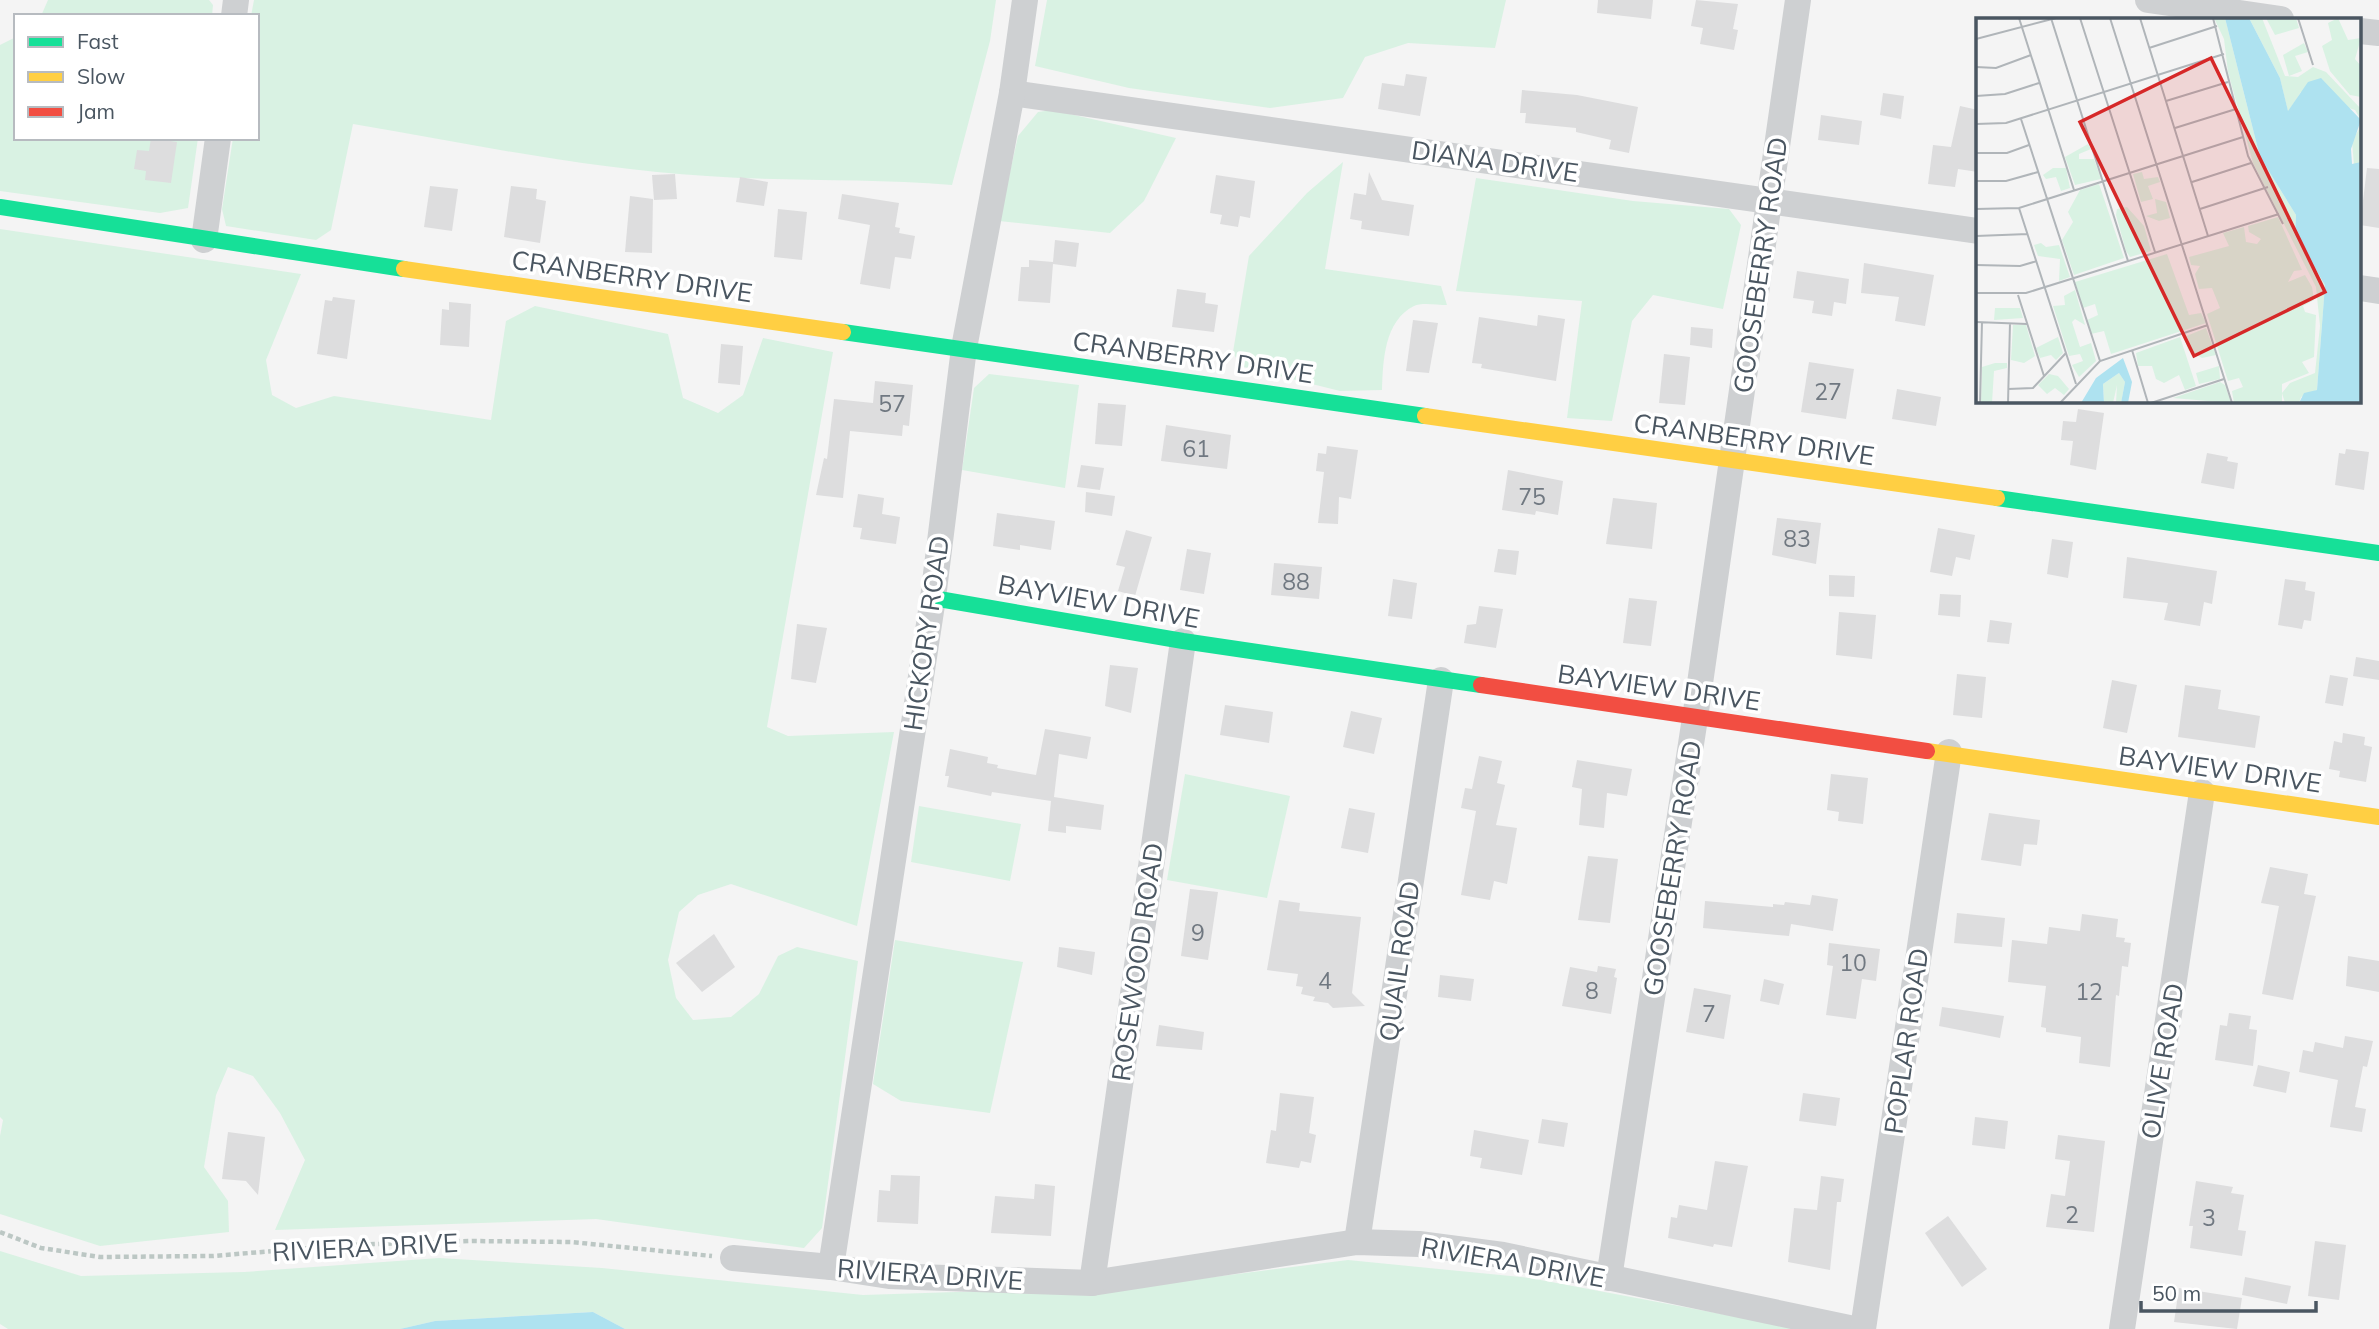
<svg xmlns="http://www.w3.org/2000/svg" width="2379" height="1329" font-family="Mulish,sans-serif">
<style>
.green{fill:#d9f2e3}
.water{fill:#aee2f0}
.building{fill:#ddddde}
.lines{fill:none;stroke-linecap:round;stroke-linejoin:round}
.path{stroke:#bcc7c4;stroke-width:4.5;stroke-dasharray:5 3.5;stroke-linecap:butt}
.street{stroke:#ced0d2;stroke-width:26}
.fast{stroke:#16e098;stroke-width:16}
.slow{stroke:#ffcf43;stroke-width:16}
.jam{stroke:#f24e42;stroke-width:16}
.labels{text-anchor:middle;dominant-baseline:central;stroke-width:7;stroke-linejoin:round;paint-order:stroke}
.number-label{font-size:23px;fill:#707881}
.street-label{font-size:26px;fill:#4a5661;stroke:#fff}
.inset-road{fill:none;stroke:#b0b5b9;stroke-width:2}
.view{fill:#d62828;fill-opacity:0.15;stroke:#d62828;stroke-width:3.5}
.inset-edge{fill:none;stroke:#4a5661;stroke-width:3.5}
</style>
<rect width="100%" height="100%" fill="#f4f4f4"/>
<!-- green -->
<g class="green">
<path d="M48,0H209L213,5L212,16H41Z"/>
<path d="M254,0H996L990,41L952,185C870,178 788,182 707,176C588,169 470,144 353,124L331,230L316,240L226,226L222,209L233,138H257V16H251Z"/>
<path d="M1047,0H1506L1495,48L1408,43L1365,57L1343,98L1270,108L1129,88L1035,66Z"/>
<path d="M16,37V138H198L188,208L160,213L0,191V45Z"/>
<path d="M1052,110L1176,138L1144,201L1110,233L999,221L1018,136L1038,112Z"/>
<path d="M1343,162L1325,269L1441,286L1447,305C1437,305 1422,302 1414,306C1384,321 1383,361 1382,390L1340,391L1240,366L1233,352L1249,256L1307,193Z"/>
<path d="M1476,178L1633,201L1729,209L1741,225L1723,309L1653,295L1632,321L1612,421L1567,418L1582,301L1456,291Z"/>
<path d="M0,229L301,274L266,360L272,395L296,408L334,396L491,420L506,321L535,306L668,334L683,398L718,413L743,395L763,338L833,352L767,727L788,736L894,732L857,926L731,884L698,895L679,912L668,960L676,998L693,1020L731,1017L759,994L778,956L797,947L858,961L822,1228L804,1248L596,1219L275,1230L305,1160L280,1113L253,1076L228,1067L216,1095L204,1167L228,1201L229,1232L100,1246L0,1214V1136L3,1120L0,1117Z"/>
<path d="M989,374L1079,385L1065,488L962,470L974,388Z"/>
<path d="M1185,774L1290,796L1267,898L1167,880Z"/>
<path d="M919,806L1021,824L1010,881L911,862Z"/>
<path d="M895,940L1023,962L990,1113L901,1101L873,1084Z"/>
<path d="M0,1251L81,1276L244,1272L439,1258L602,1268L863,1295L1142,1286L1348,1260L1530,1278L1802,1329H625L593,1312L435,1321L400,1329H8L0,1324Z"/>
</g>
<!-- water -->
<path class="water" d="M593,1312L625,1329H400L435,1321Z"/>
<!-- building -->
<g class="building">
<path d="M1598,0H1653L1651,19L1597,13Z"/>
<path d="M1696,0L1738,4L1733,29L1738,30L1734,50L1700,44L1703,28L1691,26Z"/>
<path d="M1406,74L1427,77L1420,116L1378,109L1382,83L1404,86Z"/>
<path d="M1522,90L1577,95L1638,107L1629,153L1609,149L1611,140L1576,132V128L1525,123L1526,113H1520Z"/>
<path d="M1883,93L1904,96L1901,119L1880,115Z"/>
<path d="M1960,106L1978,110V172L1958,169L1955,187L1928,184L1933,145L1951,147Z"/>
<path d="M1821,115L1862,121L1859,145L1818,140Z"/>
<path d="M151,138L177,142L171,183L145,180L146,171L134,169L137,150L149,151Z"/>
<path d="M2367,168L2379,169V228L2360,225Z"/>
<path d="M1369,172L1382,200L1414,205L1409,236L1361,229L1362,221L1350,219L1354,193L1366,195Z"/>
<path d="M675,174L677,199L654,200L652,175Z"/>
<path d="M1216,175L1255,181L1250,218L1240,216L1238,227L1220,224L1222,215L1210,213Z"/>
<path d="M740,177L768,182L764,206L736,202Z"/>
<path d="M430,186L458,189L452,231L424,227Z"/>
<path d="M511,186L537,189L536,199L546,201L540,243L504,237Z"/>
<path d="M842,194L899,203L895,227L900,228L899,233L915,236L911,259L895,257L890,289L860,284L870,225L838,219Z"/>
<path d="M630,196L653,199L652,253L625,252Z"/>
<path d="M778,209L807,212L802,260L774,257Z"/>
<path d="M1055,240L1079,243L1076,267L1053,264L1050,303L1018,301L1021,267H1029V260L1053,262Z"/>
<path d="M1864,263L1934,275L1925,326L1895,321L1899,297L1861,293Z"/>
<path d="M1797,271L1849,279L1846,304L1834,302L1832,316L1812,313L1814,301L1793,298Z"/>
<path d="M1177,289L1206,293L1205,303L1218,305L1214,332L1172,327Z"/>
<path d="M333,297L355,300L347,359L317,354L325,300L332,301Z"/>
<path d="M449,302L471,304L469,347L440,345L442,309L449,310Z"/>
<path d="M1538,315L1565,319L1556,381L1481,368L1482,364L1472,363L1479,317L1537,326Z"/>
<path d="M1413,320L1438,323L1429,373L1406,371Z"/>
<path d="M1691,327L1713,329L1712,348L1690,345Z"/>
<path d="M721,344L743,346L740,385L718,383Z"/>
<path d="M1664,354L1690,357L1685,405L1659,403Z"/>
<path d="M1809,362L1854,369L1846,419L1801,412Z"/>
<path d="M875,381L913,385L909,426L903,425L902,436L850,431L843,498L816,495L824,458L827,459L834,399L873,403Z"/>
<path d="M1897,389L1941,397L1936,426L1892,419Z"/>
<path d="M1098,403L1126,405L1122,446L1095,444Z"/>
<path d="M2078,409L2104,413L2096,470L2070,465L2073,441L2061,440L2063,421L2076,422Z"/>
<path d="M1166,425L1231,435L1227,469L1161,461Z"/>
<path d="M1327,446L1358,450L1351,499L1339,497L1338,524L1318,523L1324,472L1316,471L1318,453L1326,454Z"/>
<path d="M2346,449L2369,452L2364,490L2335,485L2339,453L2345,454Z"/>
<path d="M2207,453L2228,457L2227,461L2238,463L2234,489L2201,483Z"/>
<path d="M1081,465L1104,468L1100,490L1077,487Z"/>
<path d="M1508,470L1563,481L1558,515L1536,511L1535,515L1502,510Z"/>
<path d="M1086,492L1115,496L1112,516L1085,512Z"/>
<path d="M858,494L884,498L882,514L900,517L896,544L860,539L862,528L853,527Z"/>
<path d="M1613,498L1657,503L1652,549L1606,544Z"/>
<path d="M997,513L1055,521L1051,550L1020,545V550L993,546Z"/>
<path d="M1777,518L1821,523L1816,564L1772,555Z"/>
<path d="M1938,528L1975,535L1970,560L1956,557L1952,576L1930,572Z"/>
<path d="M1126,530L1152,537L1135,596L1118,591L1125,567L1116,565Z"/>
<path d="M2052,539L2073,542L2068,578L2047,574Z"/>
<path d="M1187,549L1211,553L1204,594L1180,590Z"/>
<path d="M1498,549L1519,551L1516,575L1494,572Z"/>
<path d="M2127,557L2217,571L2212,604L2204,602L2200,626L2164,620L2168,603L2123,598Z"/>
<path d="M1274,563L1322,567L1319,599L1271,595Z"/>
<path d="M1829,575L1855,576L1854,597L1829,596Z"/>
<path d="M1393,579L1417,583L1412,619L1388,616Z"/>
<path d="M2285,579L2306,582L2305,590L2315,592L2311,621L2304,620L2302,629L2278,625Z"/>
<path d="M1940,594L1961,595L1960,617L1938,615Z"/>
<path d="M1629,598L1657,601L1651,646L1623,643Z"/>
<path d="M1479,606L1503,609L1496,648L1464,643L1467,625L1476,624Z"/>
<path d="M1839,612L1876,615L1872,659L1836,655Z"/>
<path d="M1990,620L2012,623L2009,644L1987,642Z"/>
<path d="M797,624L827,628L816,683L791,679Z"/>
<path d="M2356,657L2379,661V680L2353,676Z"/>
<path d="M1110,665L1138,668L1131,713L1105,706Z"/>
<path d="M1957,674L1986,677L1982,718L1953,715Z"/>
<path d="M2330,675L2348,678L2343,706L2325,703Z"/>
<path d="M2112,680L2137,685L2127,733L2103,728Z"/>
<path d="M2185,685L2221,690L2218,709L2260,716L2255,748L2178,737Z"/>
<path d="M1225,705L1273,712L1269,743L1220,735Z"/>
<path d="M1351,711L1382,718L1374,754L1343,747Z"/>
<path d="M1045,729L1091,737L1087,759L1059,754L1054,797L1104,805L1101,830L1066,826V833L1048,831L1051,801L992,792L991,796L947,787L949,776H945L950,749L988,757L987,763L998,765L997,768L1036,775Z"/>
<path d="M2343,733L2365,737L2364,745L2372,747L2366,782L2339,777L2340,771L2329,769L2334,741L2342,743Z"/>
<path d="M1479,756L1502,761L1497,783L1505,785L1496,825L1517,828L1507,884L1494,881L1490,900L1461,895L1476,811L1461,808L1465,788L1472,789Z"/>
<path d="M1577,760L1632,769L1627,796L1607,793L1604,828L1579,825L1582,789L1572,787Z"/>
<path d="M1831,774L1868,778L1863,824L1838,821L1839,812L1827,810Z"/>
<path d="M1349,808L1375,813L1368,853L1341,848Z"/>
<path d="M1989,813L2040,820L2037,845L2024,844L2021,866L1981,860Z"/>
<path d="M1588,856L1618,859L1610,923L1578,920Z"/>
<path d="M2270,867L2308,874L2304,894L2316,896L2293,1000L2262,994L2279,906L2261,903Z"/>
<path d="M1190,889L1218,892L1208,960L1181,956Z"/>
<path d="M1812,895L1838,899L1833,931L1791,924L1789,936L1703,928L1705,901L1773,907V904L1784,905L1785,902L1810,905Z"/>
<path d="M1279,900L1300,903L1299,911L1361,917L1352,993L1365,1006L1333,1008L1328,1003L1313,1001L1315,997L1301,994L1303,987L1296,986L1298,974L1267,970Z"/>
<path d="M1957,913L2005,918L2002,947L1954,943Z"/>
<path d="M2082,914L2118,919L2116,937L2125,938L2124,942L2131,943L2128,967L2122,966L2119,996L2116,995L2110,1067L2079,1063L2081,1037L2046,1032V1028L2041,1027L2046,986L2008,982L2012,940L2047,944L2049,927L2080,931Z"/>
<path d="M714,934L735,967L702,992L676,963Z"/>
<path d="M1829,943L1880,949L1876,981L1862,979L1856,1019L1826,1015L1833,966L1827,965Z"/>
<path d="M1059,947L1095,952L1092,975L1057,967Z"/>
<path d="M2348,956L2379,961V992L2346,986Z"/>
<path d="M1598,966L1616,969L1614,977L1617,978L1611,1014L1562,1006L1570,967L1597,972Z"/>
<path d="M1440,975L1474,979L1471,1001L1438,997Z"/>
<path d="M1764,979L1784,984L1779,1005L1760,1001Z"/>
<path d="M1694,988L1731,995L1724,1039L1686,1032Z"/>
<path d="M1942,1007L2004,1016L2000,1038L1939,1026Z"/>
<path d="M2229,1013L2251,1016L2249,1029L2257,1030L2253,1066L2215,1060L2220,1025L2227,1026Z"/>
<path d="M1159,1025L1204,1032L1202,1050L1156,1046Z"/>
<path d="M2345,1036L2373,1041L2367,1067L2363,1066L2355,1107L2366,1109L2362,1132L2330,1127L2338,1080L2299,1072L2303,1050L2313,1052L2315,1042L2343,1048Z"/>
<path d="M2258,1065L2290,1072L2286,1093L2253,1086Z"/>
<path d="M1280,1093L1314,1097L1309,1133L1316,1135L1311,1163L1301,1161L1299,1168L1266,1163L1271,1130L1276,1131Z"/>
<path d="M1803,1093L1840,1098L1836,1126L1799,1121Z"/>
<path d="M1975,1117L2008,1121L2005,1149L1972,1145Z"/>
<path d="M1542,1119L1568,1123L1564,1147L1538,1143Z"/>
<path d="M1474,1130L1529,1140L1522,1175L1480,1168L1482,1158L1470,1156Z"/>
<path d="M228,1132L265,1137L258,1195L246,1181L222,1179Z"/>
<path d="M2058,1135L2105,1141L2094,1232L2046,1227L2051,1194L2065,1196L2070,1161L2055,1159Z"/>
<path d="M1715,1161L1748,1166L1732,1247L1714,1244L1713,1247L1668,1238L1671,1217L1677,1218L1679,1205L1707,1210Z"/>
<path d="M891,1175L920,1176L918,1224L877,1222L879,1190L890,1191Z"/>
<path d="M1821,1176L1844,1179L1841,1202H1837L1830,1270L1788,1262L1794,1208L1817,1210Z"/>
<path d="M2196,1181L2233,1187L2231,1193L2244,1195L2238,1230L2246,1231L2242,1256L2190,1248L2193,1226H2189Z"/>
<path d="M1035,1184L1055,1186L1051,1236L991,1233L995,1196L1034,1199Z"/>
<path d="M1948,1216L1987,1269L1962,1287L1925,1233Z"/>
<path d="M2315,1241L2346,1245L2339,1300L2308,1296Z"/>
<path d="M2245,1277L2291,1286L2287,1304L2242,1295Z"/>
<path d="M2179,1288L2242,1298L2237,1329L2174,1322Z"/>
</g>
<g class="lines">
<!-- path -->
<path class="path" d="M0,1232L41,1248L100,1257L213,1256L346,1245L472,1241L571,1242L712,1256"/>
<!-- street -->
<g class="street">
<path d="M2148,0L2281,19"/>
<path d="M234,16L236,0"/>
<path d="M2360,31L2379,33"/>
<path d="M1012,93L1978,231"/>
<path d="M204,240L218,138"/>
<path d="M2360,288L2379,291"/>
<path d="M1357,1242L1441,680"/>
<path d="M733,1258L831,1267L889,1276L1092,1283L1357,1242L1419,1244L1503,1255L1854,1329"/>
<path d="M831,1267L933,598L964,348L1012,93L1025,0"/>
<path d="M1609,1278L1695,718L1798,0"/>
<path d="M1092,1283L1183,641"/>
<path d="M1863,1329L1949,752"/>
<path d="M2122,1329L2202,792"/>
</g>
<!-- fast -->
<g class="fast">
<path d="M0,207L404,269"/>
<path d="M843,332L1425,416"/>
<path d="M1997,498L2379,553"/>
<path d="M933,598L1183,641L1481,685"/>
</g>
<!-- slow -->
<g class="slow">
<path d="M404,269L843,332"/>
<path d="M1425,416L1997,498"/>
<path d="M1927,751L2379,817"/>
</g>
<!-- jam -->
<path class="jam" d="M1481,685L1927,751"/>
</g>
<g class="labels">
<!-- number labels -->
<g class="number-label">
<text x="1828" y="391">27</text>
<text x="892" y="403">57</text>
<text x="1196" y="448">61</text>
<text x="1532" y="496">75</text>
<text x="1797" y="538">83</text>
<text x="1296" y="581">88</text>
<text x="1198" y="932">9</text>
<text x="1853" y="962">10</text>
<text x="1325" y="980">4</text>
<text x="1592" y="990">8</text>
<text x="2089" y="991">12</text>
<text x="1709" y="1013">7</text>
<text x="2072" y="1214">2</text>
<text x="2209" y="1217">3</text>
</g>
<!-- street labels -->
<g class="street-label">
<text transform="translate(1495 161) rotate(8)">DIANA DRIVE</text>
<text transform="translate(1760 265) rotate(-82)">GOOSEBERRY ROAD</text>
<text transform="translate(632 276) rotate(8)">CRANBERRY DRIVE</text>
<text transform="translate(1193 357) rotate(8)">CRANBERRY DRIVE</text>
<text transform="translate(1754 439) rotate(8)">CRANBERRY DRIVE</text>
<text transform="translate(1099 601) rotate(10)">BAYVIEW DRIVE</text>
<text transform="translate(926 633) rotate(-82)">HICKORY ROAD</text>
<text transform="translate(1659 687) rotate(8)">BAYVIEW DRIVE</text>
<text transform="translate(2220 769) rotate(8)">BAYVIEW DRIVE</text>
<text transform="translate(1672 868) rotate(-81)">GOOSEBERRY ROAD</text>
<text transform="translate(1399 961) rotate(-82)">QUAIL ROAD</text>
<text transform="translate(1137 962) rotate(-82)">ROSEWOOD ROAD</text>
<text transform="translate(1906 1041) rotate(-82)">POPLAR ROAD</text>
<text transform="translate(2162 1061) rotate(-81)">OLIVE ROAD</text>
<text transform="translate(365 1247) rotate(-3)">RIVIERA DRIVE</text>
<text transform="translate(1513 1262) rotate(10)">RIVIERA DRIVE</text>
<text transform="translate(930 1274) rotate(4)">RIVIERA DRIVE</text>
</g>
</g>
<!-- overview -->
<g transform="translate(1976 18)">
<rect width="385" height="385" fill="#f4f4f4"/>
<path d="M238,0H249L284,139L320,197L319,217L349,267L341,372L325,379L323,385H309L306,375L314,365L339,355L344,308L340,269L277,145L252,54L248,21ZM273,0H286L309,58L322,59L337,49L350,54L385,91V102L379,92L325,74L312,94L304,60ZM290,0H320L323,10L299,17ZM362,0L372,22L385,20L379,41L385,48V79L374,77L354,53L346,28L356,22L352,5ZM328,25L332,34L319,38L326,53L313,58L307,37ZM385,108V144L378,148L376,123ZM112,126L115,131L103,136V141H118L125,161L99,167L89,139ZM77,150H90L94,170L85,173L80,159L70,161L67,157ZM166,154L168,161L182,159L184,164L172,168L177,181L165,184L157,156ZM123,166L148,240L98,257L86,222L97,204L92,194L104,172ZM179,181L190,184L194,200L183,203L170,198L181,195ZM151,189L168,208L175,233L154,239L150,233L140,197L141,191ZM302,199L326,252L318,253L312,264L329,257L336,269L338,282L327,288L329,294L340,297L338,339L326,344L333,355L306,366V385H258L256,373L267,369L263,360L252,363L231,296L244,290L236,270L223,271L219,256L224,248L215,247L213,239L253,228L247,215L268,209L270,224L281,226L285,221L273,214L272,208ZM65,225L70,229L83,227L94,259L83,263L84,241L62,238L58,227ZM191,236L213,297L225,295L230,305L135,336L128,313L115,316L111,302L122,297L119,286L107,290L99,264ZM99,272L109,307L99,301L96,304L104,329L115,325L120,343L103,359L96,347L107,343L104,336L93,338L77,288L89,287L88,278ZM19,290H44L47,300L18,302ZM37,307H50L59,338L48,345L35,342ZM230,310L240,337L226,340L212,332L208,319ZM82,319L87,335L80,342L75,337L64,340L60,330ZM204,319L220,368L209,372L203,357L188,365L180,361L176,348H162L160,335ZM19,345H31V350L18,353L16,385H5L6,349ZM243,348L244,361L223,366L220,355ZM143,355L149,364L145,385H140L141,367L137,385H128L127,366ZM73,356L82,358L93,371L88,377L79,370L71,376L62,367ZM244,364L249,367L255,385L197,380Z" fill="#d9f2e3"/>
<path d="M249,0H273L304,60L312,93L332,64L345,60L385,102L375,131L376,146L385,144V385H323L328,375L341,372L349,267L319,217L320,197L284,139ZM147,340L156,364L152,385H145L149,364L143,355L127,366L128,385H105L120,360Z" fill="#aee2f0"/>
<path class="inset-road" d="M43,0L98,172M75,0L152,243M104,0L179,234M134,0L256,385M164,0L232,218M237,0L272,138L307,206M322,0L337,47M0,21L80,0M173,30L241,8M0,49L20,50L55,37M0,78L29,76L63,65M190,83L252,64M45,101L124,343M0,106L30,105L248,36M199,110L260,91M0,135H31L53,127M0,163H30L62,154M216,164L275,145M43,190L100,366M0,191L43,190L267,119M224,191L292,169M0,218L52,216M0,247L44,248L61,243M0,275H50L303,196M42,277L68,358M0,304L51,306M156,332L172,385M32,371L57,370L90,335M4,385L6,304M32,385L34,305M84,385L124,343L232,307M175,385L248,361"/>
<path class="view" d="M235,40L349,274L218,338L104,104Z"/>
<rect width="385" height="385" class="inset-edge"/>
</g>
<!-- legend -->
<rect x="14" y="14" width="245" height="126" fill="#ffffff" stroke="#b7bbc0" stroke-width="2"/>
<rect x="28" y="37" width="35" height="10" fill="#16e098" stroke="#b7bbc0" stroke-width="2"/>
<text x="77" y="49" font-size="21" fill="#4a5661">Fast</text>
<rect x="28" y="72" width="35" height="10" fill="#ffcf43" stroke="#b7bbc0" stroke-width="2"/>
<text x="77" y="84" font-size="21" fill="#4a5661">Slow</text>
<rect x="28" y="107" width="35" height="10" fill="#f24e42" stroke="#b7bbc0" stroke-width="2"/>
<text x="77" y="119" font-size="21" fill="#4a5661">Jam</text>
<!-- scale -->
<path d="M2141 1301v10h175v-10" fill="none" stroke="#4a5661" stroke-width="3.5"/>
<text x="2152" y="1301" font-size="21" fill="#4a5661" stroke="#ffffff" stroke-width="5" paint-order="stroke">50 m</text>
</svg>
